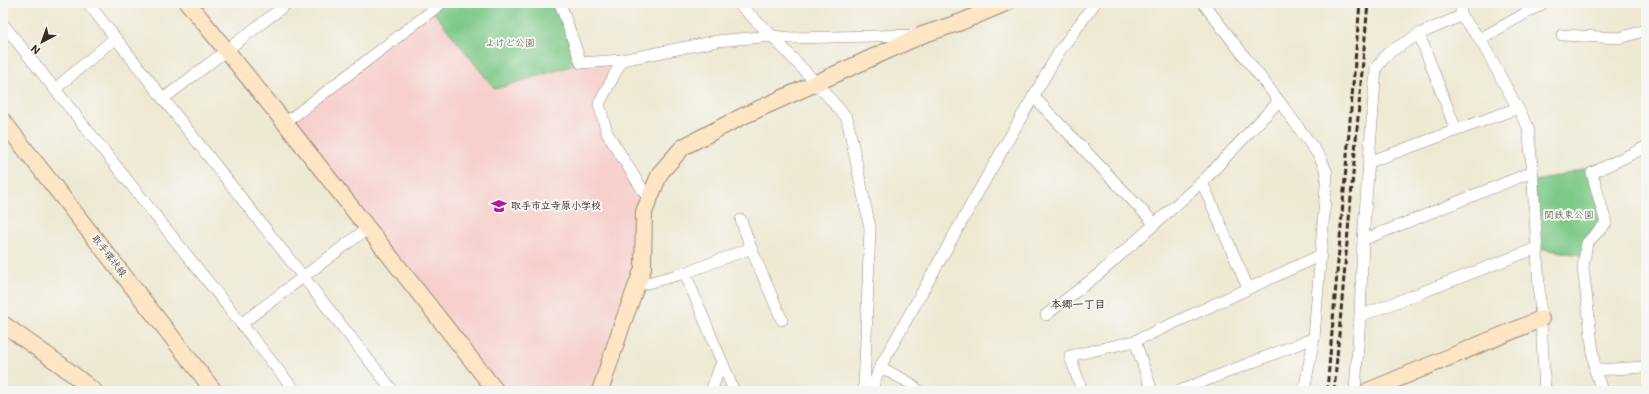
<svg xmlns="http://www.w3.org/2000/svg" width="1649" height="394" font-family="'Balsamiq Sans','Klee One',sans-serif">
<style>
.built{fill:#f7d0cc}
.green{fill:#7dc988;stroke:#5c7a53}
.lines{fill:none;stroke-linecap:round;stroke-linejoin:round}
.street-casing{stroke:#948a78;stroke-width:12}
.secondary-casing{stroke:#948a78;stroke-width:18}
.street{stroke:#fff;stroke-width:11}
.secondary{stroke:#fde5c5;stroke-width:16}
.rail{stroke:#3b2a1e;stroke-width:3;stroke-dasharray:6 3;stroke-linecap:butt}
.labels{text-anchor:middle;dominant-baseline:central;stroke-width:4;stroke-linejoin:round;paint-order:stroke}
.park-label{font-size:10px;fill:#4f5a3e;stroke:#f6f6f2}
.poi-label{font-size:10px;font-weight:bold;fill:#3b2a1e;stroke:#f6f6f2;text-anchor:start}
.street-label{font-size:10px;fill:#3b2a1e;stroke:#f6f6f2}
.neighbourhood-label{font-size:11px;font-weight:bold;fill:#3b2a1e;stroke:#f6f6f2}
</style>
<rect width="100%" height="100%" fill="#f6f6f2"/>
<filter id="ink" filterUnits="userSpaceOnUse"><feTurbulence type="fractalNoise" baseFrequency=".025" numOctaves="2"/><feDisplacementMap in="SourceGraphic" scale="8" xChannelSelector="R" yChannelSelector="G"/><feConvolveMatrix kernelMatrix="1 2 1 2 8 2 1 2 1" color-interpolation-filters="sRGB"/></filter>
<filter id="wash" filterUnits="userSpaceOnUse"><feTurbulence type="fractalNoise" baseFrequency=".012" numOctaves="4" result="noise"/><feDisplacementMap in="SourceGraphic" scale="16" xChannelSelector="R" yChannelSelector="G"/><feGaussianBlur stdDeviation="0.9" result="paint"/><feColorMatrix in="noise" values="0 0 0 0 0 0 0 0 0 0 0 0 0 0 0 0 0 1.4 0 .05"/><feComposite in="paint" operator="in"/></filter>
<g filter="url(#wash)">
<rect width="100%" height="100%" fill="#eee9d3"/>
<!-- built -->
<path class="built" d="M432,10L581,63L622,60L599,105L607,133L649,200L643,268L600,391H496L285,123Z"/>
<!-- green -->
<g class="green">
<path d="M442,3H560L581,63L495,89L432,10Z"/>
<path d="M1600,164L1604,227L1587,256L1537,248L1533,182Z"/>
</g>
</g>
<g filter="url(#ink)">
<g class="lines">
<defs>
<g id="street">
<path d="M88,3L393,391"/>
<path d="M560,3L581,63L622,60L717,41L772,36L817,84L847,118L870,228L864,391"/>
<path d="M739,3L741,6L772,36L791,38L916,35"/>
<path d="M1203,3L1279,101L1320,157L1327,173L1314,338L1304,391"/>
<path d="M1542,4L1480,39L1528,127L1532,165L1545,391"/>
<path d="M1461,16L1480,39"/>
<path d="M3,24L295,391"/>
<path d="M1419,34L1456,130"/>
<path d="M1562,35L1620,38L1646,30"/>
<path d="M622,60L599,104L607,133L649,200"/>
<path d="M55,89L115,38"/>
<path d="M1033,96L1155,224"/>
<path d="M163,99L288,3"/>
<path d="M285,123L442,3"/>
<path d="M1646,147L1592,173L1606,223L1587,243L1583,267L1595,370L1646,367"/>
<path d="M1369,162L1518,108"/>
<path d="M1202,182L1248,288"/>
<path d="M741,220L751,248L782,320"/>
<path d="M1363,240L1532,172"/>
<path d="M685,273L734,391"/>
<path d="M636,286L685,273L751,248"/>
<path d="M1046,315L1100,273L1205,179L1279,101"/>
<path d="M1360,316L1537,248"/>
<path d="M241,324L368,228"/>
<path d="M880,367L910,383L919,391"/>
<path d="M1595,370L1602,391"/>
<path d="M711,391L722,362"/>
<path d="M871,391L880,367L981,187L1059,52L1095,3"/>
<path d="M1082,391L1070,356L1135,341"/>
<path d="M1152,391L1135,341L1321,255"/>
<path d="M1179,391L1314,338"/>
<path d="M1355,391L1360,316L1363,240L1376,68L1388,53L1419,34L1461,16V3"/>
</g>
<g id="secondary">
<path d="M188,3L285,123L496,391"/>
<path d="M3,121L214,391"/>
<path d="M3,324L61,365L94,391"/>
<path d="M600,391L622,325L643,268L644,212L660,173L683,147L741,117L922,35L961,22L1006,3"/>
<path d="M1368,391L1541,319"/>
</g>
</defs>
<!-- street casing -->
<use href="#street" class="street-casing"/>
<!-- secondary casing -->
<use href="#secondary" class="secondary-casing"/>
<!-- street -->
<use href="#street" class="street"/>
<!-- secondary -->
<use href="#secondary" class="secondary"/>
<!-- rail -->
<g class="rail">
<path d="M1327,391L1360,3"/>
<path d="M1334,391L1368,3"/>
</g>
</g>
</g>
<!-- icons -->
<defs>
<symbol id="school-bare" viewBox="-9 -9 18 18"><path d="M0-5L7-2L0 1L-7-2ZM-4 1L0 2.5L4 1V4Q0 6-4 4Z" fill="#b5179e" stroke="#f6f6f2" stroke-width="2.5" paint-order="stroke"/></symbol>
</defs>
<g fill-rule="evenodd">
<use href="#school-bare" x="488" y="195" width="22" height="22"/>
</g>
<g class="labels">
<!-- park labels -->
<g class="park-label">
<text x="510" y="43">よけど公園</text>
<text x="1569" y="215">関鉄東公園</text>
</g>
<!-- poi labels -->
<g class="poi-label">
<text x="511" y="206">取手市立寺原小学校</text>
</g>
<!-- street labels -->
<g class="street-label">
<text transform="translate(109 256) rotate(52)">取手環状線</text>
</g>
<!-- neighbourhood labels -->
<g class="neighbourhood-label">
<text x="1078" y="304">本郷一丁目</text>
</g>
</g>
<!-- margin -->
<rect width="1649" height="394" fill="none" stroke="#f6f6f2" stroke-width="16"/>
<!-- north arrow -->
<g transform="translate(42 42) rotate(221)" stroke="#f6f6f2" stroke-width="3" paint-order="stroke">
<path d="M0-3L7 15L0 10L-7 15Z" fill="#3b2a1e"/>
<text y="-6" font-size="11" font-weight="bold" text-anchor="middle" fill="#3b2a1e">N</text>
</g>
</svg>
